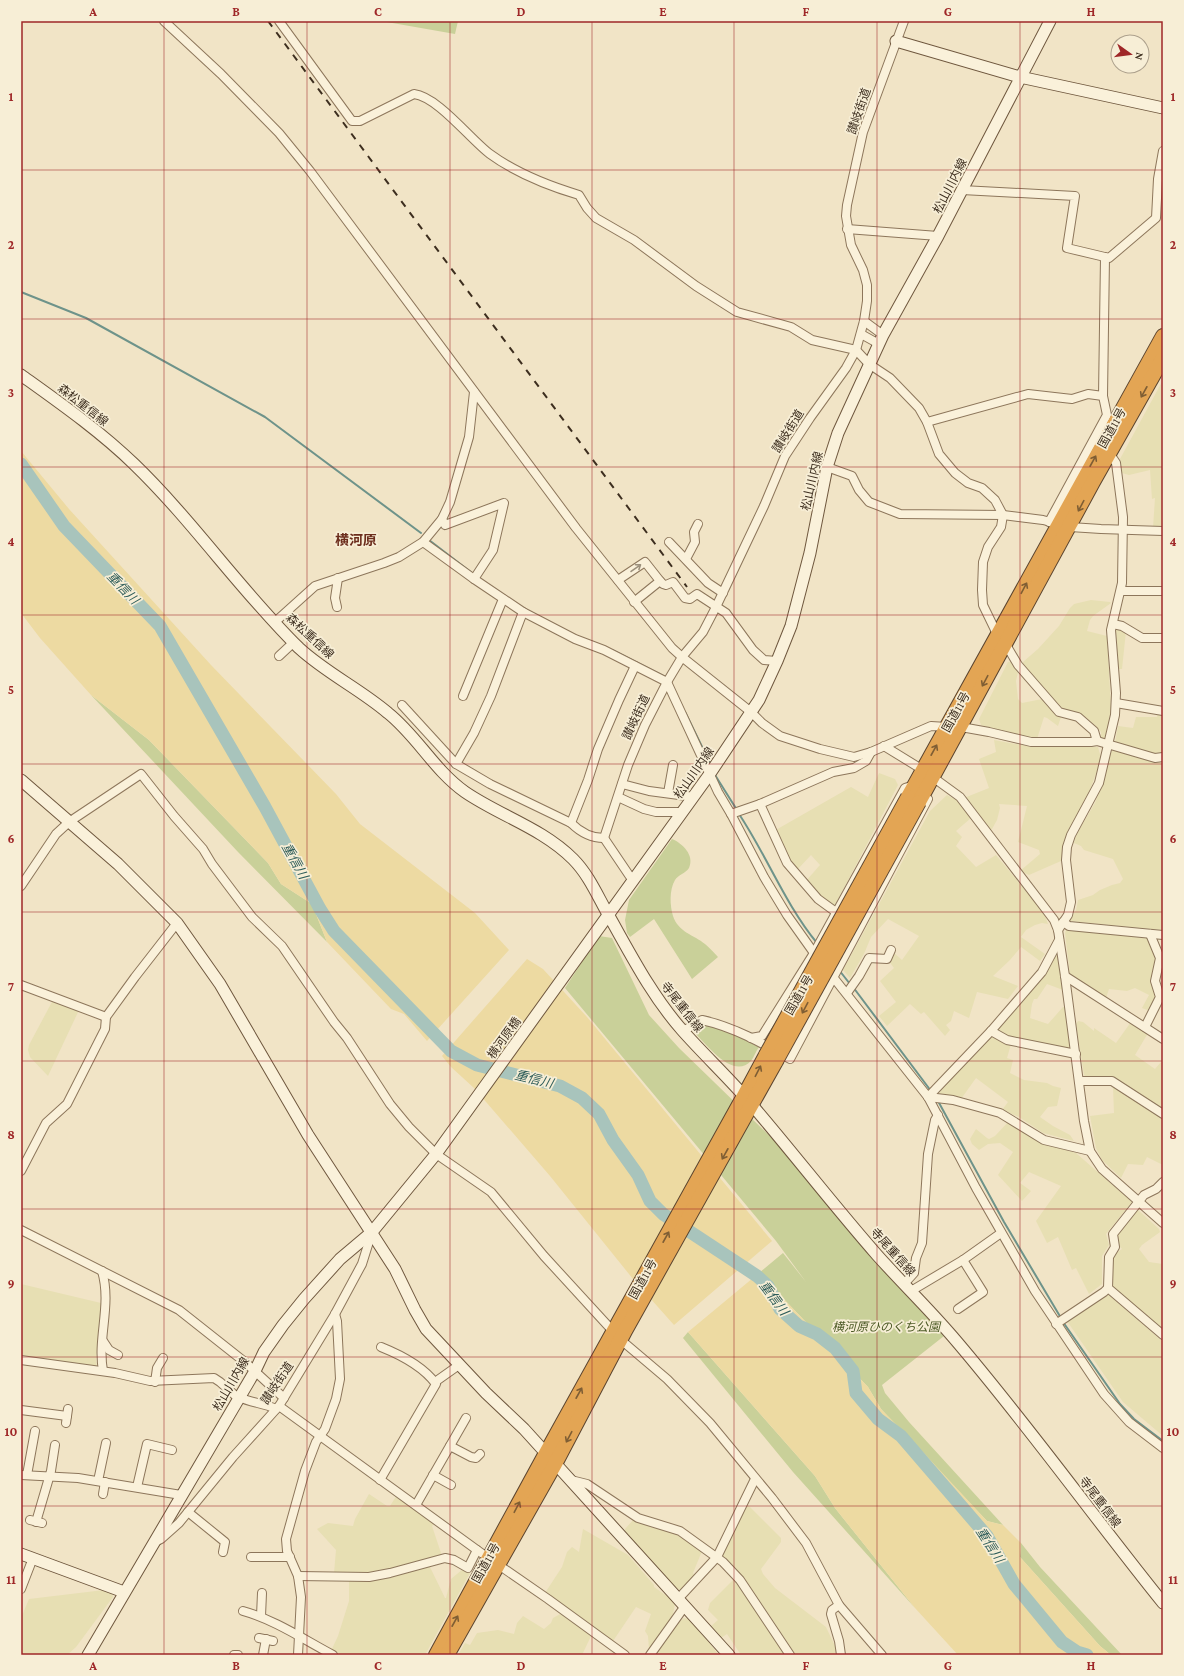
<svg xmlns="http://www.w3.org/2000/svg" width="1184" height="1676" font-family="'Crimson Pro','Noto Sans JP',serif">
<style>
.farmland{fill:#e7dfb3}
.green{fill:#c9d099}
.sand{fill:#eddaa2}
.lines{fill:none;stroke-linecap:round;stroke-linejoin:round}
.stream{stroke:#6e938a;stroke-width:2}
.river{stroke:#a8c4bc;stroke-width:13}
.street-casing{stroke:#8d765b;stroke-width:10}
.secondary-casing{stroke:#6f573e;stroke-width:13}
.highway-casing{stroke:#5b442f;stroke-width:16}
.street{stroke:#faf1da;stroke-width:8}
.secondary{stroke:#faf1da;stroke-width:11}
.highway{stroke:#e3a554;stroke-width:14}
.rail{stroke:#3d2e1f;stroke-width:2;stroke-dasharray:7 7;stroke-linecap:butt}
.highway-bridge-casing{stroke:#5b442f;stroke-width:16;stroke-linecap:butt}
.highway-bridge{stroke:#e3a554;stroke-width:14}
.oneway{stroke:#7f5e34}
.oneway2{stroke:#9c907c}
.grid{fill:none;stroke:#9f2728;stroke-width:1;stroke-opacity:0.55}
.labels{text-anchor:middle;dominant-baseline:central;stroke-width:3.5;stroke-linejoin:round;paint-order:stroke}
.street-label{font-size:12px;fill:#3d2e1f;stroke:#f7eed6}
.park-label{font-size:12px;font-style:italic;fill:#4c5a25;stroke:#f7eed6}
.water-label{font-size:13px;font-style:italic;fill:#2e5d5a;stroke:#f7eed6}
.quarter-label{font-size:14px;font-weight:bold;fill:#6c2d1c;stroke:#f7eed6}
.neatline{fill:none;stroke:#9f2728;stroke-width:1.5}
.grid-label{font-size:13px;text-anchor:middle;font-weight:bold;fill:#9f2728}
</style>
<rect width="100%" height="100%" fill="#f1e4c6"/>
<!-- farmland -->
<g class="farmland">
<path d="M1163,380V529L1153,528L1155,498L1152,499L1150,470L1129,475L1122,473L1120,459Z"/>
<path d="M1091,600L1110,602L1111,603L1093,616L1090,620L1087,631L1107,636L1111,708L1107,739L1101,740V732L1096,726L1083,715L1065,710L1056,704L1023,664V662L1038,649L1059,626L1070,608L1074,604Z"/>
<path d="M1116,628L1126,631L1122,669H1117Z"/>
<path d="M1012,661L1018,672L1016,681L1018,699L1022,703L1042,699L1061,717L1058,726L1047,718L1044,717L1037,739H1029L981,725L979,719L1008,662Z"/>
<path d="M1158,712L1163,713V753L1152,754L1115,742L1118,726L1133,728L1136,717H1157Z"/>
<path d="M994,740L1032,747H1098L1101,758L1097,771L1088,795L1064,845L1061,861L1029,875L1020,871L1040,854L1039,850L1018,842L1027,806L999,804L1000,808L997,820L992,829L989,832L964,798L989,788L979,759L996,752Z"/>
<path d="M1113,750L1163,760V930L1069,921L1076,910L1078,900L1093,895L1100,890L1112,885L1120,883L1123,879L1113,859L1084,850L1081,846L1074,843L1076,835L1095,803L1102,783L1110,753Z"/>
<path d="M879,773L895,779L898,785L834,907H832L806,881L820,865L811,855L797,870L789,859L774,831L851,787L868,797Z"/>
<path d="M947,795L960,802L971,818L956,831L962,837L956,846L976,867L996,855L1044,913L1048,924L1042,923L1035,925L1026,930L1021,937L1045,954L1040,961L1021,947L1010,960L993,976L1018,986L1008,999L977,992L969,1018L954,1011L951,1021L946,1025L950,1030L945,1036L924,1012L921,1014L910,1004L887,1026L879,1016L896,1002L880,981L894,968L888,960L893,952L902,960L919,936L888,919L871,937L864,954L850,978L843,970L930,811Z"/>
<path d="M1067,927L1147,935L1156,956L1153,974L1157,997L1150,1011L1142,1008L1149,995L1135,988L1127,991L1109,989L1106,998L1070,975L1065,933Z"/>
<path d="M1057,950L1063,990L1047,984L1037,999H1034L1032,1004L1030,1018L1048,1024L1063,1007H1065L1070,1046L1068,1048L1007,1037L995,1031Z"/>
<path d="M53,1000L79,1010L48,1076L30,1057L28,1050L29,1045Z"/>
<path d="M1078,1021L1083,1022L1094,1031V1028L1116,1043L1131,1022L1148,1033L1135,1055L1155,1069L1161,1062L1163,1064V1111L1113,1077H1087L1084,1075L1076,1024Z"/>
<path d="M991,1033L1011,1044L1007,1058L1013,1060L1010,1073L1024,1080L1047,1083L1053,1086L1061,1088L1057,1106L1048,1107L1040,1117L1053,1126L1070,1135L1074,1141L1043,1133L1019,1117L1002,1110L1008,1102L976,1078L961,1099L938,1095L946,1083Z"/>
<path d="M1113,1087L1163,1119V1165L1147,1157L1143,1165L1128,1164L1121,1178L1102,1160L1096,1148L1090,1116L1114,1113Z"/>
<path d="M1009,1121L1039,1142L1076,1153L1132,1202L1106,1234L1109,1245L1102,1256V1284L1089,1294L1076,1268L1072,1270L1058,1237L1047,1243L1036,1221L1061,1186L1029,1172L1020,1183L1031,1191L1022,1201L998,1175L1013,1152L1000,1143L988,1144L979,1150L972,1144L970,1139L976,1129L987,1138L989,1139L995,1136Z"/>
<path d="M1138,1210L1159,1229L1160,1232L1142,1245L1139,1249L1149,1262L1163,1264V1330L1112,1286L1113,1255L1122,1249L1118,1245L1117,1238L1118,1234Z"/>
<path d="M21,1284L101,1303L96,1361L97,1367L21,1355Z"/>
<path d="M1108,1294L1163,1342V1436L1123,1402L1067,1321Z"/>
<path d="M369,1494L387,1506H390L397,1495L437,1523L432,1526L442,1556L369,1575L334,1573L336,1550L317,1529L328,1523L353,1526L355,1519Z"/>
<path d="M746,1503L781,1538V1542L761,1569L763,1574L775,1588L826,1627L835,1646L836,1655H793L720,1556Z"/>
<path d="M634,1519L651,1527L673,1531L702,1551L693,1573L695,1577L681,1590L677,1589L625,1532V1529Z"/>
<path d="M583,1529L628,1555L654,1585V1587L671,1599L675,1604L673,1614L668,1626L649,1649L648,1636L645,1631L651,1614L636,1607L613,1641L545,1593L562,1567L567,1552L572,1547L579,1552Z"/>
<path d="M429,1565L445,1598H446L451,1579L463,1569L470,1573L425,1655H339L331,1651L338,1636L349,1601V1580Z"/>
<path d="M735,1578L786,1655H741L727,1634L721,1638L711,1626L718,1620L708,1610L710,1603Z"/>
<path d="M104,1590L112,1593L113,1597L76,1647L67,1655H21V1618L29,1599Z"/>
<path d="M562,1613L592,1634L582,1655H458L465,1643L470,1645L477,1633L498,1630L514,1634L517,1623L523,1616L544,1629L551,1623L553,1618Z"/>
<path d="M684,1618L690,1619L719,1655H663L655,1651L673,1627Z"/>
</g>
<!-- green -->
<g class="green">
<path d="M381,21H458L455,34Z"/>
<path d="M91,695L149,740L268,863L281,884L312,904L327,942L238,852Z"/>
<path d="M672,839C682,843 695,855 689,868C686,873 678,875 675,880C669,890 670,906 673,916C678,932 694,935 705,944C710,948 714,953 718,957L692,979L654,919L630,937L627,933L625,920L629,900Z"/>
<path d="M599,936L612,938L649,1015L679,1048L779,1145L944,1336L882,1385L885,1393L909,1422L1003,1525L987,1521L881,1409L868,1387L759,1273L783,1253L806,1282L776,1241L565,988Z"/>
<path d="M702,1025C719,1024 744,1040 759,1047C756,1051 754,1057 751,1061C733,1080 707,1045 695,1033V1030Z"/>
<path d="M688,1332L815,1476L835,1508L915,1608L793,1472L683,1338Z"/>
<path d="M1021,1543L1040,1567L1122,1655H1111L1100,1646L1020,1557Z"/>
</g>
<!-- sand -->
<g class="sand">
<path d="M21,451L69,509L211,665L336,794L360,824L475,913L509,950L427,1041L404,1014L391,1009L327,942L312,904L281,884L268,863L149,740L91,695L40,638L21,613Z"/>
<path d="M527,959L543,969L587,1017L772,1241L674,1325L633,1279L550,1176L474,1088L451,1067L442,1056Z"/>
<path d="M759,1273L868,1387L881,1409L923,1452L987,1521L1003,1525L1021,1543L1020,1557L1100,1646L1111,1655H958L915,1608L835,1508L815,1476L688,1332Z"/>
</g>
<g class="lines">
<!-- stream -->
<g class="stream">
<path d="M21,292L86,318L265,417L421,533"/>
<path d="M429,540L472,573"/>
<path d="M612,650L667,678"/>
<path d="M685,712L711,765"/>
<path d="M715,775L737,810"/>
<path d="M739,814C767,856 785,904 817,943"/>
<path d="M839,970L850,984"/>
<path d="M853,987L931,1091"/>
<path d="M938,1101L1004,1222L1061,1318"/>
<path d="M1063,1322L1120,1404L1134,1419L1163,1441"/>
</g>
<!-- river -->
<path class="river" d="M21,464L64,526L160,626L265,807L320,909L334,931L451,1051L477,1065L560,1086L582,1098L599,1114L613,1140L638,1175L650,1201L663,1214L757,1276L768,1286L780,1309L799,1326L817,1334L835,1348L853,1371L856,1393L878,1419L901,1436L987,1536L1014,1584L1062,1642L1077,1652L1087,1655"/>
<defs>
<g id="street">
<path d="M164,21L221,74L279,133L310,171L576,528L672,648L682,657L751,712L762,723L780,736L820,749L854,757L871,752L931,726L947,727"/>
<path d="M279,21L352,121H360L414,94C438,97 470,139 490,154C516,173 549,186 579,195L587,208L596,218L634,240L696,286L737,312L791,327L812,340L856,350L869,364L890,378L919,408L927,422L939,454L955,473L968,483L982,488L995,500L1003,515L1001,527L988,547L983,562L982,590L983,605L998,636"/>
<path d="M962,190L1075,196L1067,248L1109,258L1156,218L1158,179L1163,151"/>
<path d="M847,229L938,236"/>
<path d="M864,321L883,335"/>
<path d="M861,334L879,344"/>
<path d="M927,422L1028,394L1072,399L1088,394L1103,396"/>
<path d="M827,467L852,476L859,490L869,502L900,514L1003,515L1043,520L1070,527L1101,529L1163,531"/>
<path d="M442,519L445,525L504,503L493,550L474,579"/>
<path d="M1049,522L1107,415L1103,396L1105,257"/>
<path d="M423,542L474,579L523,612L575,639L604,650L667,682L718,792L731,814L764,877L787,915L814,953L928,1097L976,1188L1035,1291L1104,1394L1129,1422L1163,1448"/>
<path d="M669,542L708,583L723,593"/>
<path d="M686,559L695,542L694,532L698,524"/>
<path d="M618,580L645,562L660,581L634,602"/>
<path d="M660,581L663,584L666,585L673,582L685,598L690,599L697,594L726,613L753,650L764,660L777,661"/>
<path d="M1121,591H1163"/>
<path d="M337,607L335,598L338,578"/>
<path d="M275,622L315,586L384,563L399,557L423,542L442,519L450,502L469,437L474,392"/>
<path d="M1113,624L1122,626L1142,638H1163"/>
<path d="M1005,643L1018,665L1059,712L1078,717L1094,731L1097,741"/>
<path d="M279,656L294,642"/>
<path d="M463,696L503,599"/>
<path d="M1116,703L1163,711"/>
<path d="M402,705L456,764L490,784L571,823C580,832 590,838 604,838"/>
<path d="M961,727L989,732L1031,742H1091L1097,741L1155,758L1163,757"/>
<path d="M884,746L923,770L960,797L1054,920L1058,930L1065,976L1084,1121L1090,1151L1102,1169L1163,1223"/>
<path d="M456,764L474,733L491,696L523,612"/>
<path d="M622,784L649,791L694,797"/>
<path d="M668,793L673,765"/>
<path d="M618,797L644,809L656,812H683"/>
<path d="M760,804L787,863L818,899L840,915"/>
<path d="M731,814L760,804L833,772L854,768L866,761L871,752"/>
<path d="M571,823L588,780L598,749L619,700L635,666"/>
<path d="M604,838L628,765L645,725L667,682L682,657L703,632L716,607L764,506L785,456L810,418L846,368L856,350L864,321L867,301V285L863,270L851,245L846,216L847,205L863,132L904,21"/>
<path d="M604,838L633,881"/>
<path d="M21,886L56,834L69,822L141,774L174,816L203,849L212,864L252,917L282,946L334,1022L347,1038L390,1104L409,1127L436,1154L491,1192L544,1256L621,1340L667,1379L710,1423L772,1498L806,1543L839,1605L882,1655"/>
<path d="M1063,922L1069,926L1163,935"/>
<path d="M1058,930L1068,915L1071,902L1066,860L1067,847L1071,835L1099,783L1115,715L1116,693L1111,630L1122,583L1123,517L1116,463L1110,454"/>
<path d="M1065,976L1163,1039"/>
<path d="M21,985L106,1017"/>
<path d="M847,993L859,976L869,958L887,959L891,950"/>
<path d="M1145,1027L1160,997L1155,981L1160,958L1150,934"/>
<path d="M683,1031L702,1020C734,1027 762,1043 790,1059L928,799"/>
<path d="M991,1031L1007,1040L1076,1054"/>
<path d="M751,1038L762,1036L814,953L905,788L914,785"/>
<path d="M1079,1081H1112L1163,1114"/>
<path d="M928,1097L991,1031L1042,972L1059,940"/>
<path d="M928,1097L953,1100L1000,1113L1044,1140L1090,1151"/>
<path d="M21,1171L46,1123L67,1104L105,1029L106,1017L135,977L177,923"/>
<path d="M1163,1182L1156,1189L1144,1195L1113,1234L1115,1247L1109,1257L1108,1288L1163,1335"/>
<path d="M21,1230L179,1310L246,1363L284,1398"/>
<path d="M102,1271C112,1305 97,1338 103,1371"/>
<path d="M904,1284L914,1273L916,1258L922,1243L928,1154L935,1120L938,1115"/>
<path d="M911,1291L963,1260L1001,1233"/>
<path d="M958,1309L983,1292L963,1260"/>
<path d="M1056,1324L1104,1292L1108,1288"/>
<path d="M103,1341L109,1350L118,1355"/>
<path d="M21,1360L115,1373L150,1381L214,1378L220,1382L238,1398"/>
<path d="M155,1382L157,1368L163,1358"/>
<path d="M435,1382L459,1365"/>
<path d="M239,1397C251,1403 264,1403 276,1409"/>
<path d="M279,1406L477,1550L548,1599L625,1655"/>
<path d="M21,1410L67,1416"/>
<path d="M66,1423L68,1409"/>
<path d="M450,1446L471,1457L476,1458L480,1454"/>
<path d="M21,1475L78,1478L181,1495"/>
<path d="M27,1475L35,1431"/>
<path d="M433,1475L451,1485"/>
<path d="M380,1480L436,1384C423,1366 401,1355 381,1347"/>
<path d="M571,1480L587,1484L638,1518L680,1531L723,1562L740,1580L790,1655"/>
<path d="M98,1481L106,1443"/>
<path d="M137,1487L147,1444L172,1450"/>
<path d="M103,1494L105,1482"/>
<path d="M416,1505L466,1418"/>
<path d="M188,1512L225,1542L223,1552"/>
<path d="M30,1520L42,1523"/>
<path d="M36,1522L51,1471L55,1445"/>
<path d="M155,1542L161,1539L179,1523L233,1457L279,1406L335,1314L362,1264L372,1232"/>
<path d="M251,1557H290"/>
<path d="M298,1576L369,1577L390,1573L445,1558L454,1560L468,1568L477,1550"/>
<path d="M21,1589L33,1558"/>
<path d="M678,1599L717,1557L755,1479"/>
<path d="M839,1605L832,1610L831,1614L839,1641L841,1655"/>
<path d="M243,1611C275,1620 303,1639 333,1655"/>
<path d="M261,1616L262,1593"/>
<path d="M259,1638L273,1641"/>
<path d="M234,1655H238"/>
<path d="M263,1655L266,1639"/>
<path d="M298,1655L301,1597L298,1576L287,1551L286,1539L305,1471L316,1442L325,1429L336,1399L340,1379L337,1321L335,1314"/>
<path d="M650,1655L685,1606"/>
</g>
<g id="secondary">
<path d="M896,41L1020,77L1163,108"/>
<path d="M21,375C60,403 100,431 134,464C193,521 240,590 299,648C326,673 360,689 388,713C417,736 434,770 465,792C500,816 542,828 573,859C589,875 598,897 609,916C631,955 652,996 682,1030C705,1056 730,1079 752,1105C794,1154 834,1206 877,1255C902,1283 928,1308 952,1336C1026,1422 1092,1515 1163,1603"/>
<path d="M21,780L118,864L177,923L220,984L308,1135L395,1269L415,1310L426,1329L486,1393L524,1429L729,1655"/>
<path d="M21,1554L124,1592"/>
<path d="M88,1655L255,1371L264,1352L283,1325L304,1299L340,1259L372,1232L436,1154L709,775L759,700L777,661L791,626L810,553L827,467L838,433L883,335L938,236L1050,21"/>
</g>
<g id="highway">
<path d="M908,797L1163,336"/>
<path d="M919,802L1093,482L1163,358"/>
<path d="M436,1655L546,1453L744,1096L766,1055"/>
<path d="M447,1655L555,1464L626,1329L776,1061"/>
</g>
</defs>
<!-- street casing -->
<use href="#street" class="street-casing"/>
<!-- secondary casing -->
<use href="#secondary" class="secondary-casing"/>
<!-- highway casing -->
<use href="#highway" class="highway-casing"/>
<!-- street -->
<use href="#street" class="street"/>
<!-- secondary -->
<use href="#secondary" class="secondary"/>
<!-- highway -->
<use href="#highway" class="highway"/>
<!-- rail -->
<path class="rail" d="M268,21L687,587"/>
<defs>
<g id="highway-bridge">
<path d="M766,1055L908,797"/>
<path d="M776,1061L919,802"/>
</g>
</defs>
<!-- highway-bridge casing -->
<use href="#highway-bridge" class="highway-bridge-casing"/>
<!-- highway-bridge -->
<use href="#highway-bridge" class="highway-bridge"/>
</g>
<!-- one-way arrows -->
<defs><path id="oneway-shaft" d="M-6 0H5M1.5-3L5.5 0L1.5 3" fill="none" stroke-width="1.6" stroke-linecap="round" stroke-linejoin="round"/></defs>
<g class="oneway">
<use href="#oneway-shaft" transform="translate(1144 392) rotate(119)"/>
<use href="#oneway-shaft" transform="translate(1093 461) rotate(-61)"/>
<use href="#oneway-shaft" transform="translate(1081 506) rotate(118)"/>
<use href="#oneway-shaft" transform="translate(1024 588) rotate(-62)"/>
<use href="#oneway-shaft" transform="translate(985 681) rotate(118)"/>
<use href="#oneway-shaft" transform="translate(934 750) rotate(-61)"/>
<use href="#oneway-shaft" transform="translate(805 1008) rotate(118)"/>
<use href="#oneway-shaft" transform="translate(758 1071) rotate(-63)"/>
<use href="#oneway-shaft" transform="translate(725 1154) rotate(119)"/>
<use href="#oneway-shaft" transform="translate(666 1237) rotate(-61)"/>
<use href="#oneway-shaft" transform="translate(579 1393) rotate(-61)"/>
<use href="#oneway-shaft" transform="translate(569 1437) rotate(118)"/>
<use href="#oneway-shaft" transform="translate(517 1507) rotate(-62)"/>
<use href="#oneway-shaft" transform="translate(455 1621) rotate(-61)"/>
</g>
<use class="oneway2" href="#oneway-shaft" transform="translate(636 568) rotate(-35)"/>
<!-- grid -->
<path class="grid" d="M164,21V1655M307,21V1655M450,21V1655M592,21V1655M734,21V1655M877,21V1655M1020,21V1655M21,170H1163M21,319H1163M21,467H1163M21,615H1163M21,764H1163M21,912H1163M21,1061H1163M21,1209H1163M21,1357H1163M21,1506H1163"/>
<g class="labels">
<!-- street labels -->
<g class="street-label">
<text transform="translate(859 111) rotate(-71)">讃岐街道</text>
<text transform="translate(950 186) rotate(-63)">松山川内線</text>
<text transform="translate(83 405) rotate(38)">森松重信線</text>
<text transform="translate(1112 428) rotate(-61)">国道11号</text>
<text transform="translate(788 431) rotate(-58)">讃岐街道</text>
<text transform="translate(812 481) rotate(-77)">松山川内線</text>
<text transform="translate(310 636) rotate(43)">森松重信線</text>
<text transform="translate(956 712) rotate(-61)">国道11号</text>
<text transform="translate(636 717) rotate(-65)">讃岐街道</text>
<text transform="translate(694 773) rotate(-55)">松山川内線</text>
<text transform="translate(799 995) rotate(-60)">国道11号</text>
<text transform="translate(682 1007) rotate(52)">寺尾重信線</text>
<text transform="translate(504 1038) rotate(-54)">横河原橋</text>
<text transform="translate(893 1252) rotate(48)">寺尾重信線</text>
<text transform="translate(643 1279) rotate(-61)">国道11号</text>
<text transform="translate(277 1383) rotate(-56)">讃岐街道</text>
<text transform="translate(231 1384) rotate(-60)">松山川内線</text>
<text transform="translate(1100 1502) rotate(53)">寺尾重信線</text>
<text transform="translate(486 1563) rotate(-61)">国道11号</text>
</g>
<!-- park labels -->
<g class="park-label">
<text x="886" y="1327">横河原ひのくち公園</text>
</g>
<!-- water labels -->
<g class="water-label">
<text transform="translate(123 588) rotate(46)">重信川</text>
<text transform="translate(295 861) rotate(61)">重信川</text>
<text transform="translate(534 1079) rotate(14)">重信川</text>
<text transform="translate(774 1298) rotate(53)">重信川</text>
<text transform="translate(990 1545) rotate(57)">重信川</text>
</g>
<!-- quarter labels -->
<g class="quarter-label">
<text x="356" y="540">横河原</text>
</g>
</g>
<!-- border -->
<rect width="1184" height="1676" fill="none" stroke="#f7eed6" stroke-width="44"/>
<!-- north arrow -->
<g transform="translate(1130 54) rotate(104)"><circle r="19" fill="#f7eed6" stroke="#ada18d"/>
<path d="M0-3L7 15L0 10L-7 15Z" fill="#9f2728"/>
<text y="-6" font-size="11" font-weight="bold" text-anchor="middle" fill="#3d2e1f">N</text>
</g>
<rect x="22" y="22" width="1140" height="1632" class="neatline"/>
<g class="grid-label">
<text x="93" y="16">A</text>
<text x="236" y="16">B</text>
<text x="378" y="16">C</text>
<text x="521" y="16">D</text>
<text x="663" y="16">E</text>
<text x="806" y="16">F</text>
<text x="948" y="16">G</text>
<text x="1091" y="16">H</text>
<text x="11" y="101">1</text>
<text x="1173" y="101">1</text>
<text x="11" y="249">2</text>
<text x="1173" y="249">2</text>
<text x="11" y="397">3</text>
<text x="1173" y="397">3</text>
<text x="11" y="546">4</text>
<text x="1173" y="546">4</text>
<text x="11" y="694">5</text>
<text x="1173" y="694">5</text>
<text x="11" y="843">6</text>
<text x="1173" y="843">6</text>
<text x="11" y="991">7</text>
<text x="1173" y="991">7</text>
<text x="11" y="1139">8</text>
<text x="1173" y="1139">8</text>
<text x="11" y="1288">9</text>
<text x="1173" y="1288">9</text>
<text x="11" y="1436">10</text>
<text x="1173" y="1436">10</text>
<text x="11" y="1584">11</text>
<text x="1173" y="1584">11</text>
<text x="93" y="1670">A</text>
<text x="236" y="1670">B</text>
<text x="378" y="1670">C</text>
<text x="521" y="1670">D</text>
<text x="663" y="1670">E</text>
<text x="806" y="1670">F</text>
<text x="948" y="1670">G</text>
<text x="1091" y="1670">H</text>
</g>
</svg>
